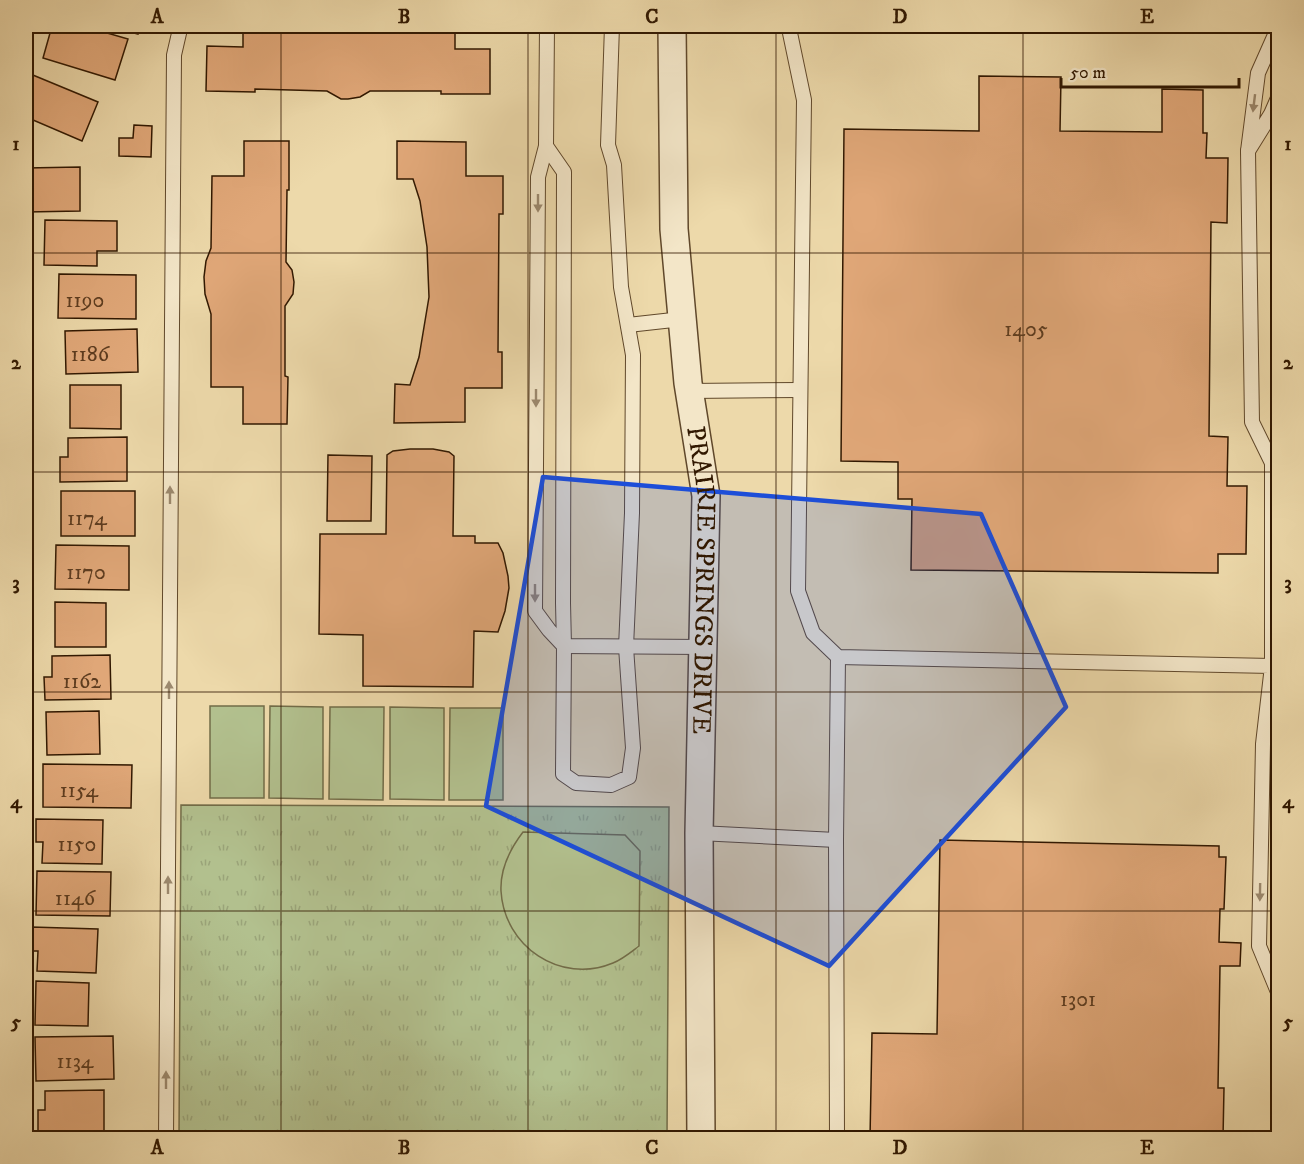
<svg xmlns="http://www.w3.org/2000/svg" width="1304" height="1164" font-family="'IM FELL DW Pica',serif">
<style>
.grass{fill:url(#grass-tufts);stroke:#726c48;stroke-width:1.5}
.garden{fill:#b2c08e;stroke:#726c48;stroke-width:1.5}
.building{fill:#e0a778;stroke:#311801;stroke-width:1.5}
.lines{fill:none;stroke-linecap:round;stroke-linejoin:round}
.lane-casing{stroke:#60482b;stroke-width:16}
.street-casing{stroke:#60482b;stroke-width:30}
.lane{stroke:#f3e6c8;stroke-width:14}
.street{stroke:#f3e6c8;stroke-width:27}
.oneway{fill:#9c896e}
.marked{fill:#1d4ed8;fill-opacity:0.2;stroke:#1d4ed8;stroke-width:4.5;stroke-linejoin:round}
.grid{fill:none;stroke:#311801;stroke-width:1.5;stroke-opacity:0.55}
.labels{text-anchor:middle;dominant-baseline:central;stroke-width:4.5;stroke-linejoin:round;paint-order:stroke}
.number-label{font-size:22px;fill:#5d3c1f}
.street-label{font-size:26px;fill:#311801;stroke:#f3e6c8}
.neatline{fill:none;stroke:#311801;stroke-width:2}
.grid-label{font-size:20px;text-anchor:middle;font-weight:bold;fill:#311801}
</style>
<defs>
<pattern id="grass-tufts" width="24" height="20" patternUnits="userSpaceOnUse" patternTransform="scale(1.5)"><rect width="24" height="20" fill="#b2c08e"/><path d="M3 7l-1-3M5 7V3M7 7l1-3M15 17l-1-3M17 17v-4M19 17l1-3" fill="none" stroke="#9aa479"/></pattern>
</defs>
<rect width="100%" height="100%" fill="#edd9aa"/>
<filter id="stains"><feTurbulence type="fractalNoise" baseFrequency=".00333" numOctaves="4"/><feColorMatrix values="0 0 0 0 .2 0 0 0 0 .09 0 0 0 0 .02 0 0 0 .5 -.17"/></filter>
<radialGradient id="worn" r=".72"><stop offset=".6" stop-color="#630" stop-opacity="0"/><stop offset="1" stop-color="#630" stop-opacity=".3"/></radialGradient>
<!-- grass -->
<path class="grass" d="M181,805L669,807L667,1138H179Z"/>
<!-- garden -->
<g class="garden">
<rect x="210" y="706" width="54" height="92"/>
<path d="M270,706L323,707V799L269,798Z"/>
<path d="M330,707H384L383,800L329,799Z"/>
<path d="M390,707L444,708V800L390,799Z"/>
<path d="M450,708H503V800H449Z"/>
<path d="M523,832L625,835L640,851L639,946C631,952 623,959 613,963C560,985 504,946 501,891C500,869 510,849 523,832Z"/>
</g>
<!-- building -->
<g class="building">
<path d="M52,26H83L128,39L115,80L43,58Z"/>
<path d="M108,26H140L138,34Z"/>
<path d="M243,26H455V49H490V94H441V91H370L360,97L348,99H341L327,91L255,89V92L206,91L207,46L243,47Z"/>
<path d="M28,73L98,102L82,141L26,117V80Z"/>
<path d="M979,76L1061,77L1060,131L1162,132V89L1203,90V133H1207L1206,158H1228L1227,223L1211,222L1209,436L1228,437L1227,486H1247L1246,554H1218V573L911,570L912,499H898V462L841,461L844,129L979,131Z"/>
<path d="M134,125L152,126L151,157L119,156V138H133Z"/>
<path d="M244,141H289V190H287L286,262L292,270L294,282L293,294L285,306V376L288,377L287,424H243V387H211V314L205,294L204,277L206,261L211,248L212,176H244Z"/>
<path d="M397,141L466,142V176H503V214H499L498,352H502V388H465V422L394,423L395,384L410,385L419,357L429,297L427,247L420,201L413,179H397Z"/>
<path d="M80,167V211L26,212V168Z"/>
<path d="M45,220L117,221V251H97V266L44,265Z"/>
<path d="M59,274L136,275V319L58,318Z"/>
<path d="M137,329L138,372L66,374L65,331Z"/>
<path d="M70,385H121V429L70,428Z"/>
<path d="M127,437V481L60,482V457H68V438Z"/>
<path d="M410,449H433L449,452L454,456L453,536H475V543H498L503,553L508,576L509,588L505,611L498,632L474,631L473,687L363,686V635L319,634L320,534H386L387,455L393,451Z"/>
<path d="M328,455L372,456L371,521H327Z"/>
<rect x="61" y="491" width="74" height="45"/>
<path d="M56,545L129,546V590L55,589Z"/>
<path d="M55,602L106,603V647H55Z"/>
<path d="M110,655L111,699L45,700L44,677H52V656Z"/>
<path d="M99,711L100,754L47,755L46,712Z"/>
<path d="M43,764L132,765L131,808L43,807Z"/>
<path d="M36,819L103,820L102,864L42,863L43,842H36Z"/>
<path d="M940,840L1219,846V857H1226L1224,909H1220L1219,942L1241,943L1240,966H1220L1218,1088H1224L1223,1138H870L872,1033L937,1034Z"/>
<path d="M37,871L111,872L110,916L36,915Z"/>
<path d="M31,927L98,929L96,973L37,971L38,951H30Z"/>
<path d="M36,981L89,983L88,1026L35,1025Z"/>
<path d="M113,1036L114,1079L36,1081L35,1037Z"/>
<path d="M104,1090V1134L38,1135V1110H45V1091Z"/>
</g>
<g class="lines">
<defs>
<g id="lane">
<path d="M547,26L546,146L564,172L563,603L564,646L703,647"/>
<path d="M790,26V33L804,100L798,591L813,633L838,657L1272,666L1263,744L1259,946L1278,992"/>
<path d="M1278,28L1258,73L1248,151L1271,114L1278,98"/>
<path d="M546,146L538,177L535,611L549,630L564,646L563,774L576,783L611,785L629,777L633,748L626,647L632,513L633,355L621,287L614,165L608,145L612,26H572"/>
<path d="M1248,151L1252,422L1272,463V666L1275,674"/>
<path d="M628,325L682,319"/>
<path d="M689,391L800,390"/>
<path d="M699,833L836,840"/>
<path d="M166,1138L174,55L180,29L183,26"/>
<path d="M837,1138L836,840L838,657"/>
</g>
<g id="street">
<path id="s1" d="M672,26L674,229L688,383L706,496L699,833L701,1138"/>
</g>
</defs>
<!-- lane casing -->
<use href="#lane" class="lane-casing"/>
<!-- street casing -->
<use href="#street" class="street-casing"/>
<!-- lane -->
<use href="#lane" class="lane"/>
<!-- street -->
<use href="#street" class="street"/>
</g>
<!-- one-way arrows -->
<defs><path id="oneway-solid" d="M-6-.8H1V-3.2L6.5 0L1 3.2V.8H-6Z" transform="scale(1.5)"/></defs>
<g class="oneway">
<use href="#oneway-solid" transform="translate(1254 103) rotate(97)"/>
<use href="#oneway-solid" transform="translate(538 203) rotate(90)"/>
<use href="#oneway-solid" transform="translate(536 398) rotate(90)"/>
<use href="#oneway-solid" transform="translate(170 495) rotate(-90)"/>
<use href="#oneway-solid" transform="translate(535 593) rotate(90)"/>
<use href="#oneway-solid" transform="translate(169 690) rotate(-90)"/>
<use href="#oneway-solid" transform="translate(168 885) rotate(-90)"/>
<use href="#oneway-solid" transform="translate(1260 892) rotate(91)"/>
<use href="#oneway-solid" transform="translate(166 1080) rotate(-90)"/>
</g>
<!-- marked area -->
<path class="marked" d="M543,477L981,514L1066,707L829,966L486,806Z"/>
<!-- grid -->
<path class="grid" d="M281,26V1138M528,26V1138M776,26V1138M1023,26V1138M26,253H1278M26,472H1278M26,692H1278M26,911H1278"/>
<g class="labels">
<!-- number labels -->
<g class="number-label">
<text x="85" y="300">1190</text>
<text x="1026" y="329">1405</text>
<text x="90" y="354">1186</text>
<text x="87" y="518">1174</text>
<text x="86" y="572">1170</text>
<text x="82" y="681">1162</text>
<text x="79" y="790">1154</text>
<text x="77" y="844">1150</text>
<text x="75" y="898">1146</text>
<text x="1078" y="999">1301</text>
<text x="75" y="1061">1134</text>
</g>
<!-- street labels -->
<g class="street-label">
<text stroke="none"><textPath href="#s1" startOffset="556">PRAIRIE SPRINGS DRIVE</textPath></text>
</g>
</g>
<!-- margin -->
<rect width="1304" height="1164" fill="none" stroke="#edd9aa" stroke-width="66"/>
<!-- scale -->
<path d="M1061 78v9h178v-9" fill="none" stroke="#311801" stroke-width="3"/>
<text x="1070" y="78" font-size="18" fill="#311801" stroke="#f3e6c8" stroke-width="4.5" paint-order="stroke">50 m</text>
<rect x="33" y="33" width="1238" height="1098" class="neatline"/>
<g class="grid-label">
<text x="157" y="23">A</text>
<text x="404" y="23">B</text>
<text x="652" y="23">C</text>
<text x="900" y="23">D</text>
<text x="1147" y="23">E</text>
<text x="16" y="150">1</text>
<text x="1288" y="150">1</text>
<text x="16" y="369">2</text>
<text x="1288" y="369">2</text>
<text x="16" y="589">3</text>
<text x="1288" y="589">3</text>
<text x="16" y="808">4</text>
<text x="1288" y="808">4</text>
<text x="16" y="1028">5</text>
<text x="1288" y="1028">5</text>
<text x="157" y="1154">A</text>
<text x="404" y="1154">B</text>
<text x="652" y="1154">C</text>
<text x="900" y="1154">D</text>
<text x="1147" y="1154">E</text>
</g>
<rect width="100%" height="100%" filter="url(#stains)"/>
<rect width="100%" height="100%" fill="url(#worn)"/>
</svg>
